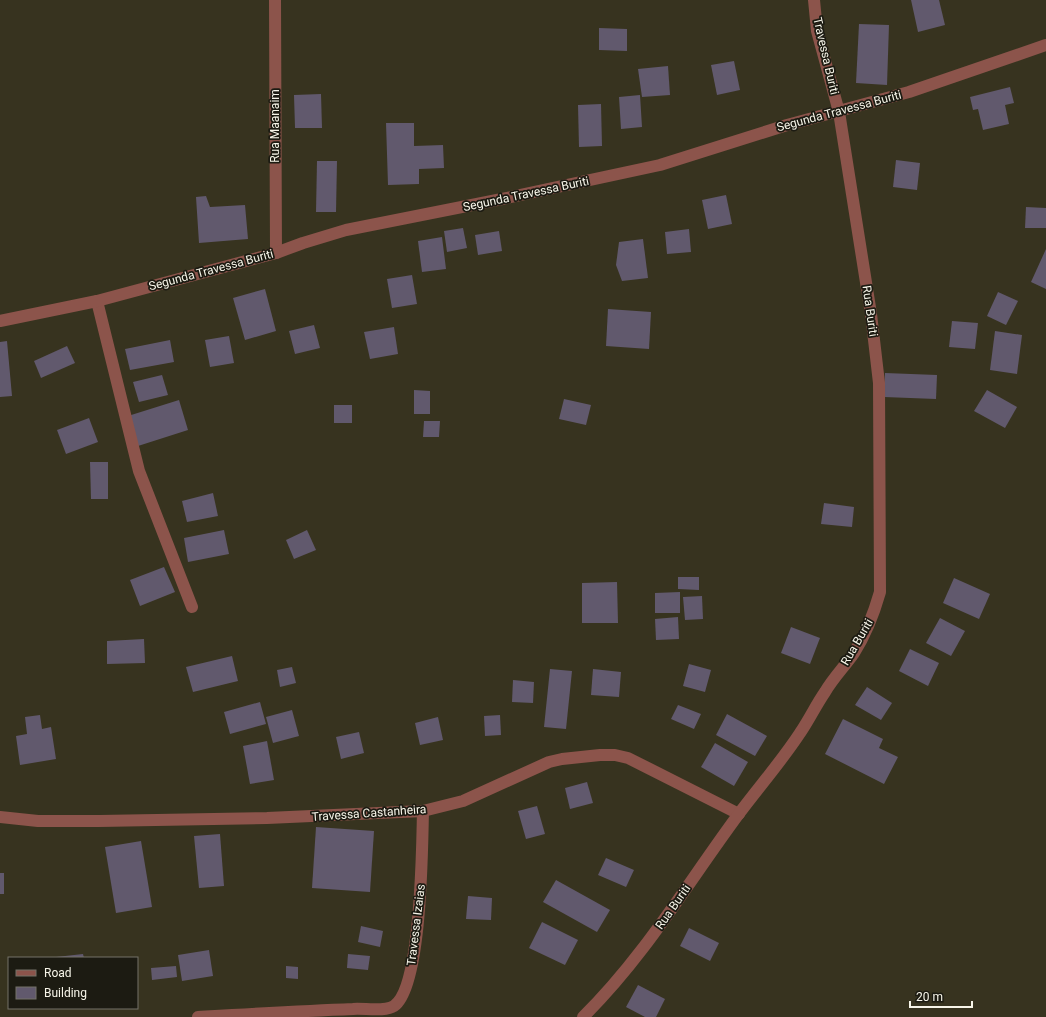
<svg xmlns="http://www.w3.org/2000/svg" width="1046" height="1017" font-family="Roboto,sans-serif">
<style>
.building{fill:#61596d}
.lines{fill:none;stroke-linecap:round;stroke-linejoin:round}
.street{stroke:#8c544b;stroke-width:12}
.labels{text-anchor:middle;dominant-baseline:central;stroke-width:3.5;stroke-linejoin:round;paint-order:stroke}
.street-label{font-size:12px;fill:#f7f5e9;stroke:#1c1b12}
</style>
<rect width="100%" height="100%" fill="#37331f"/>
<!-- building -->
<g class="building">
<path d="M911,0H939L945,25L918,32Z"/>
<path d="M859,24L889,25L887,85L856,83Z"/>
<path d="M599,28L627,29V51L599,50Z"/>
<path d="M734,61L740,90L717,95L711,65Z"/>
<path d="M668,66L670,95L642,97L638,69Z"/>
<path d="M1010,87L1014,103L1005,105L1009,124L983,130L978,109L973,110L970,97Z"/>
<path d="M321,94L322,128H295L294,95Z"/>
<path d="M640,95L642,127L621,129L619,97Z"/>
<path d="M601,104L602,146L579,147L578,105Z"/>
<path d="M386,123H414V146L443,145L444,168L419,169V184L388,185Z"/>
<path d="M896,160L920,163L917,190L893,187Z"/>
<path d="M317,161H337L336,212H316Z"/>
<path d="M726,195L732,224L708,229L702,200Z"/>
<path d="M206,196L210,207L245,205L248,239L199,243L196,197Z"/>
<path d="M1026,207L1046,208V228H1025Z"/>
<path d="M463,228L467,248L447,252L444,231Z"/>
<path d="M689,229L691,252L667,254L665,232Z"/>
<path d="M499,231L502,251L478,255L475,235Z"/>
<path d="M442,237L446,269L422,272L418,241Z"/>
<path d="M643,239L648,278L622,281L616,265L619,242Z"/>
<path d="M1046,249V289L1031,282Z"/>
<path d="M412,275L417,304L392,308L387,279Z"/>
<path d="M265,289L276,331L245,340L233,298Z"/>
<path d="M998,292L1018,301L1006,325L987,316Z"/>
<path d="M608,309L651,312L649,349L606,346Z"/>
<path d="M952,321L978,323L975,349L949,347Z"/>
<path d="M314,325L320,348L295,354L289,331Z"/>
<path d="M394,327L398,354L370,359L364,332Z"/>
<path d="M995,331L1022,335L1017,374L990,370Z"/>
<path d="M229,336L234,363L210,367L205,340Z"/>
<path d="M170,340L174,362L130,370L125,349Z"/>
<path d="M7,341L12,396L0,397V342Z"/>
<path d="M67,346L75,363L41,378L34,361Z"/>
<path d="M885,373L937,375L936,399L884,397Z"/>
<path d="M162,375L168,395L139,402L133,382Z"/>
<path d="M414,390L430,391V414H414Z"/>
<path d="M987,390L1017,407L1005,428L974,411Z"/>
<path d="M564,399L591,405L586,425L559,419Z"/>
<path d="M179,400L188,430L138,446L128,416Z"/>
<rect x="334" y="405" width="18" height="18"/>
<path d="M89,418L98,442L66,454L57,430Z"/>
<path d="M424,421H440L439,437H423Z"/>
<path d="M90,462H108V499H91Z"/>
<path d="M213,493L218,516L187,522L182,501Z"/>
<path d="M824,503L854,507L852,527L821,524Z"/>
<path d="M224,530L229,554L188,562L184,538Z"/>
<path d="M307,530L316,550L294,559L286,540Z"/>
<path d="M164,567L175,592L140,606L130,580Z"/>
<path d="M678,577H699V590L678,589Z"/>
<path d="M954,578L990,594L979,619L943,603Z"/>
<path d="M617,582L618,623H582V583Z"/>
<path d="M680,592V613H655V593Z"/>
<path d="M702,596L703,619L685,620L683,597Z"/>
<path d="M678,617L679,639L656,640L655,619Z"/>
<path d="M940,618L965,631L951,656L926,643Z"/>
<path d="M791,627L820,638L810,664L781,653Z"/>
<path d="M144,639L145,663L107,664V641Z"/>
<path d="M910,649L939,663L928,686L899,671Z"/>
<path d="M232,656L238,681L193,692L186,667Z"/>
<path d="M689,664L711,670L705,692L683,686Z"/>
<path d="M292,667L296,683L280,687L277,670Z"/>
<path d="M550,669L572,671L566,729L544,727Z"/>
<path d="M593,669L621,672L619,697L591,695Z"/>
<path d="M513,680L534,682L533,703L512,702Z"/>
<path d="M867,687L892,703L881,720L855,705Z"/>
<path d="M260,702L266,724L230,734L224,712Z"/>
<path d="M678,705L701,714L694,729L671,719Z"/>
<path d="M292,710L299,736L273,743L266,717Z"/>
<path d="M727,714L767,736L755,756L716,735Z"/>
<path d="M40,715L42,729L51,727L56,759L20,765L16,736L27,734L25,717Z"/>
<path d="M500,715L501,735L485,736L484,716Z"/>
<path d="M438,717L443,740L420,745L415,723Z"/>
<path d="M843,719L883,739L879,748L898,757L884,784L825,754Z"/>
<path d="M359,732L364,753L341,759L336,737Z"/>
<path d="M267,741L274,780L250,784L243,746Z"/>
<path d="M715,743L748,762L734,786L701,767Z"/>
<path d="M587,782L593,803L570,809L565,788Z"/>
<path d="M537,806L545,834L526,839L518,811Z"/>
<path d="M316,827L374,831L370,892L312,888Z"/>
<path d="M220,834L224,886L199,888L194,836Z"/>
<path d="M141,841L152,907L116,913L105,847Z"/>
<path d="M606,858L634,870L626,887L598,875Z"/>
<rect x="0" y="873" width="4" height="21"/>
<path d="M556,880L610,910L597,932L543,902Z"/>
<path d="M468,896L492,898L491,920L466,919Z"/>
<path d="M542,922L578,940L565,965L529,948Z"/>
<path d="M361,926L383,931L380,947L358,942Z"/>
<path d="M689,928L719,943L710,961L680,946Z"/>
<path d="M209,950L213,976L182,981L178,955Z"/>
<path d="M83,954L84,958H56V957Z"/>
<path d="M348,954L370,956L368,970L347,968Z"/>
<path d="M176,966L177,977L152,980L151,968Z"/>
<path d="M286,966L298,967V979L286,978Z"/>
<path d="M638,985L665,999L656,1017H645L626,1007Z"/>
</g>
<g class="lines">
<!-- street -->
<g class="street">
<path d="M275,0L276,253"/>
<path d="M97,301L139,471L192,607"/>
<path d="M0,321L97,301L276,253L303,243L346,230L502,199L660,165L787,125L909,92L1046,45"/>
<path d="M0,817L38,821H99L267,818L423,811L463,801L549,762L562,759L600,755H615L628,758L739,814"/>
<path d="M198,1017C250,1014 301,1011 353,1009C364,1008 385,1012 394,1006C422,987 422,845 423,811"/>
<path d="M583,1017C644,957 687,884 738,815C758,788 781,762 800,733C809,720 816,705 825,692C833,678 845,666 854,653C866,634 874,613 880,592L879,383L871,314L839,112L817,31L814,0"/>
</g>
</g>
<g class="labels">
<!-- street labels -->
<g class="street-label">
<text transform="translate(826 56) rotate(77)">Travessa Buriti</text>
<text transform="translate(839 111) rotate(-15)">Segunda Travessa Buriti</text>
<text transform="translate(275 126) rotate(-90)">Rua Maanaim</text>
<text transform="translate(526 194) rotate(-12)">Segunda Travessa Buriti</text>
<text transform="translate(211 270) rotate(-15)">Segunda Travessa Buriti</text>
<text transform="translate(870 311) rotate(82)">Rua Buriti</text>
<text transform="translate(857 642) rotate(-60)">Rua Buriti</text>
<text transform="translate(369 813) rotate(-4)">Travessa Castanheira</text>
<text transform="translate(673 907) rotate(-55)">Rua Buriti</text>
<text transform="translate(416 925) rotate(-83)">Travessa Izaias</text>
</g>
</g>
<!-- legend -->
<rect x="8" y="957" width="130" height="52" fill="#1c1b12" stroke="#747268"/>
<rect x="16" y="970" width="20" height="6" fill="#8c544b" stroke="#747268"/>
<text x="44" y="977" font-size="12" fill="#f7f5e9">Road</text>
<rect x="16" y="987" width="20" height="12" fill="#61596d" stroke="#747268"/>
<text x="44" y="997" font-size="12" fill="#f7f5e9">Building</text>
<!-- scale -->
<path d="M910 1001v6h62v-6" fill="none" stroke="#f7f5e9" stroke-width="2"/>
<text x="916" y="1001" font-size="12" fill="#f7f5e9" stroke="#1c1b12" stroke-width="3" paint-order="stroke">20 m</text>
</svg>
